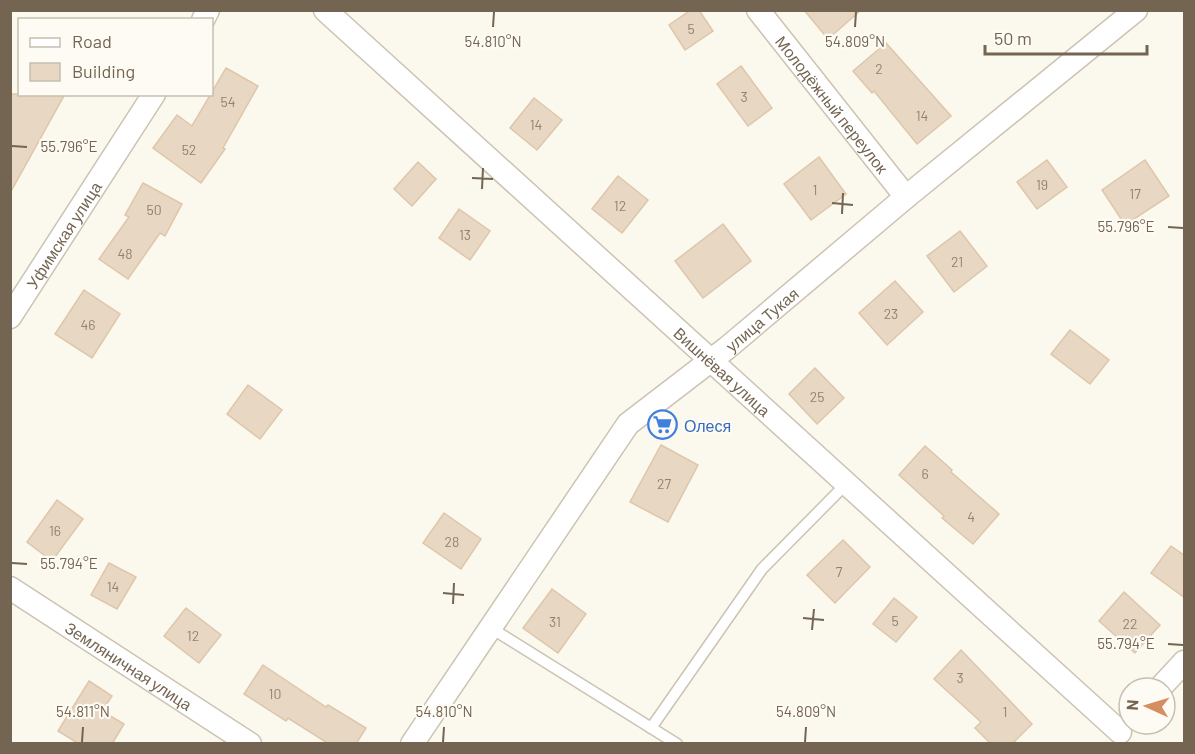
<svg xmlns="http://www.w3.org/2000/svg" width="1195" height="754" font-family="Barlow,sans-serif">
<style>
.building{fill:#e8d8c3;stroke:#dec6aa;stroke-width:1.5}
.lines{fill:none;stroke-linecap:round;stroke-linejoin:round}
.service-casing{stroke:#ccc3b4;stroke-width:13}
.minor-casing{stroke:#ccc3b4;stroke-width:25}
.service{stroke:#fff;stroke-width:10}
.minor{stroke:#fff;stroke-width:22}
.ticks{fill:none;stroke:#746452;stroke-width:2}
.labels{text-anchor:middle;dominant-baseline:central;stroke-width:4.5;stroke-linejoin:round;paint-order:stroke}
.number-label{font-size:14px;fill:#91816e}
.street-label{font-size:16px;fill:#746452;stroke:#fdfbf3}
.shop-label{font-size:16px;fill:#366cbe;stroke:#fdfbf3;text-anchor:start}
.ticks-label{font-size:15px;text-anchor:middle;fill:#746452;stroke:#fdfbf3;stroke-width:4.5;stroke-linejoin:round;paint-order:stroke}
</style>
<rect width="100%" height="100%" fill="#fbf8ed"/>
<!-- building -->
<g class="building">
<path d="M691,10H699L713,31L685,50L669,25Z"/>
<path d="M804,10H861L828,39Z"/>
<path d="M886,43L951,116L917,144L874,91L872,93L853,71Z"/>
<path d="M741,66L772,108L748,126L717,84Z"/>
<path d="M226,68L258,86L223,148L225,149L201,183L153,148L177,115L192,126Z"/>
<path d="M10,94H65L10,193Z"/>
<path d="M534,98L562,120L537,150L510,128Z"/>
<path d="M819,157L846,194L811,220L784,184Z"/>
<path d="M1047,160L1067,187L1037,209L1017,182Z"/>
<path d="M1145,160L1169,196L1125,225L1102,190Z"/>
<path d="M418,162L436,179L412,206L394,189Z"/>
<path d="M618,176L648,200L622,233L592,209Z"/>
<path d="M143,183L182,204L165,236L160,233L128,279L99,259L129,217L125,215Z"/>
<path d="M459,209L490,231L470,260L439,238Z"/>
<path d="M723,224L751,261L703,298L675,261Z"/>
<path d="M960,231L987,266L954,292L927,256Z"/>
<path d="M895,281L923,312L887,345L859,313Z"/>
<path d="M84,290L120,314L92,358L55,334Z"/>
<path d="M1070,330L1109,360L1090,384L1051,354Z"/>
<path d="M815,368L844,398L817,424L789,394Z"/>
<path d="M248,385L282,410L260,439L227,414Z"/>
<path d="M661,445L698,465L668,522L630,502Z"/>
<path d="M925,446L952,470L951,472L999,514L973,544L942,518L944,516L899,475Z"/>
<path d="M57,500L83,519L52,561L27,542Z"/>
<path d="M444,513L481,539L461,569L423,543Z"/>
<path d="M843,540L870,567L835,603L807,575Z"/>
<path d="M1171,546L1185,556V598L1151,573Z"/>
<path d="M109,563L136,577L117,609L91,595Z"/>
<path d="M552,589L586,614L558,653L523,628Z"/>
<path d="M1124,592L1160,625L1135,653L1099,621Z"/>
<path d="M894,598L917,617L896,642L873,624Z"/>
<path d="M186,608L221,635L199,663L164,636Z"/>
<path d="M961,650L1032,724L1012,744H991L975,728L981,722L934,679Z"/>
<path d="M263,665L326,707L328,705L366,728L356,744H329L288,718L286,721L244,694Z"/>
<path d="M89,681L112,696L102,711L124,724L112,744H79L58,731Z"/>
</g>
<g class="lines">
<defs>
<g id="service">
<path d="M491,628L677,744"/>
<path d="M651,728L762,569L846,484"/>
</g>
<g id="minor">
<path id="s1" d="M325,10L1120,732"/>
<path id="s2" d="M758,10L906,197"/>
<path d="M203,20L208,10"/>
<path id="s3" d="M10,317L154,94"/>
<path id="s4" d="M10,588L250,744"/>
<path d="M1160,688L1184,662"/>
<path id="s5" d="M412,744L628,424L727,348L906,197L1136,10"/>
</g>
</defs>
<!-- service casing -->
<use href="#service" class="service-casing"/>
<!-- minor casing -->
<use href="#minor" class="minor-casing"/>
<!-- service -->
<use href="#service" class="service"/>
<!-- minor -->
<use href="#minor" class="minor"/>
</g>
<!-- ticks -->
<path class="ticks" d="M493,27L494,12M855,27L856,12M12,146L27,147M472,178L493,179M482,189L483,168M832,203L853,205M842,214L843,193M1168,227L1183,228M12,563L27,564M443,593L464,595M453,604L454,583M803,618L824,620M812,630L814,609M1168,644L1183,645M82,742L83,727M443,742L444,727M805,742L806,727"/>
<!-- icons -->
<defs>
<symbol id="supermarket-ring" viewBox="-11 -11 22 22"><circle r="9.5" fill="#fdfbf3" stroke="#3f7fe0" stroke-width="1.5"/><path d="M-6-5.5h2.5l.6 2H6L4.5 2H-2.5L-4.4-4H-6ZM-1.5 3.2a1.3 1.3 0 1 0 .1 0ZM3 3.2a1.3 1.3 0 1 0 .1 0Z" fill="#3f7fe0"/></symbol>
</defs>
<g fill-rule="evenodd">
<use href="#supermarket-ring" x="646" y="408" width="33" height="33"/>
</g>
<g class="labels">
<!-- number labels -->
<g class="number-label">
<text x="691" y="28">5</text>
<text x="879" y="68">2</text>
<text x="744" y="96">3</text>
<text x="228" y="101">54</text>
<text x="922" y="115">14</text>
<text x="536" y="124">14</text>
<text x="189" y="149">52</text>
<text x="1042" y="184">19</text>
<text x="815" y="189">1</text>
<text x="1135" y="193">17</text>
<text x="620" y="205">12</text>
<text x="154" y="209">50</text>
<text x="465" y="234">13</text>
<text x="125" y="253">48</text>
<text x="957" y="261">21</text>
<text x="891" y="313">23</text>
<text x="88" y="324">46</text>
<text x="817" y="396">25</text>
<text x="925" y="473">6</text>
<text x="664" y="483">27</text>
<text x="971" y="516">4</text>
<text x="55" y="530">16</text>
<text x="452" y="541">28</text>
<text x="839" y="571">7</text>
<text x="113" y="586">14</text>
<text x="895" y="620">5</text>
<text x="555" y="621">31</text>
<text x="1130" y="623">22</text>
<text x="193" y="635">12</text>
<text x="960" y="677">3</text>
<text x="275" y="693">10</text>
<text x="1005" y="711">1</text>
</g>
<!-- street labels -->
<g class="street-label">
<text stroke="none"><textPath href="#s2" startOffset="120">Молодёжный переулок</textPath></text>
<text stroke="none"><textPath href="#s3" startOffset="98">Уфимская улица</textPath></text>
<text stroke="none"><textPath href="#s5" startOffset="556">улица Тукая</textPath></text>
<text stroke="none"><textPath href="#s1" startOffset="537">Вишнёвая улица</textPath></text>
<text stroke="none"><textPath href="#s4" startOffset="142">Земляничная улица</textPath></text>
</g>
<!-- shop labels -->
<g class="shop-label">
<text x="684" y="425">Олеся</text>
</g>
</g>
<g class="ticks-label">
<text x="493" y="47">54.810°N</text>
<text x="855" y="47">54.809°N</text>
<text x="69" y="152">55.796°E</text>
<text x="1126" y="232">55.796°E</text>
<text x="69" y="569">55.794°E</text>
<text x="1126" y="649">55.794°E</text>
<text x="83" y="717">54.811°N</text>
<text x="444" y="717">54.810°N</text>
<text x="806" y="717">54.809°N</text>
</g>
<!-- border -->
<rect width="1195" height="754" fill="none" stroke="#746452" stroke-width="24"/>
<!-- legend -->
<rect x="18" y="18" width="195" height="78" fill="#fdfbf3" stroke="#c6bfb3" stroke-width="1.5"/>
<rect x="30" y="38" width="30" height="9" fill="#ffffff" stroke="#c6bfb3" stroke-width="1.5"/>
<text x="72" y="48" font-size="18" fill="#746452">Road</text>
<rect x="30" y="63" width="30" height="18" fill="#e8d8c3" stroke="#c6bfb3" stroke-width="1.5"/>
<text x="72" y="78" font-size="18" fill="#746452">Building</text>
<!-- north arrow -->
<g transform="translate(1147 706) rotate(274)"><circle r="28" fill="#fdfbf3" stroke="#c6bfb3" stroke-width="1.5"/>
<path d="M0-4.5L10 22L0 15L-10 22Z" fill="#d58e62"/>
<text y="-9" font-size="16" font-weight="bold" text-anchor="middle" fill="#746452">N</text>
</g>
<!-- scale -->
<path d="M985 45v9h162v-9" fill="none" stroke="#746452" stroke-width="3"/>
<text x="994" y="45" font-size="18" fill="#746452" stroke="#fdfbf3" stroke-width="4.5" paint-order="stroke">50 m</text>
</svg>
